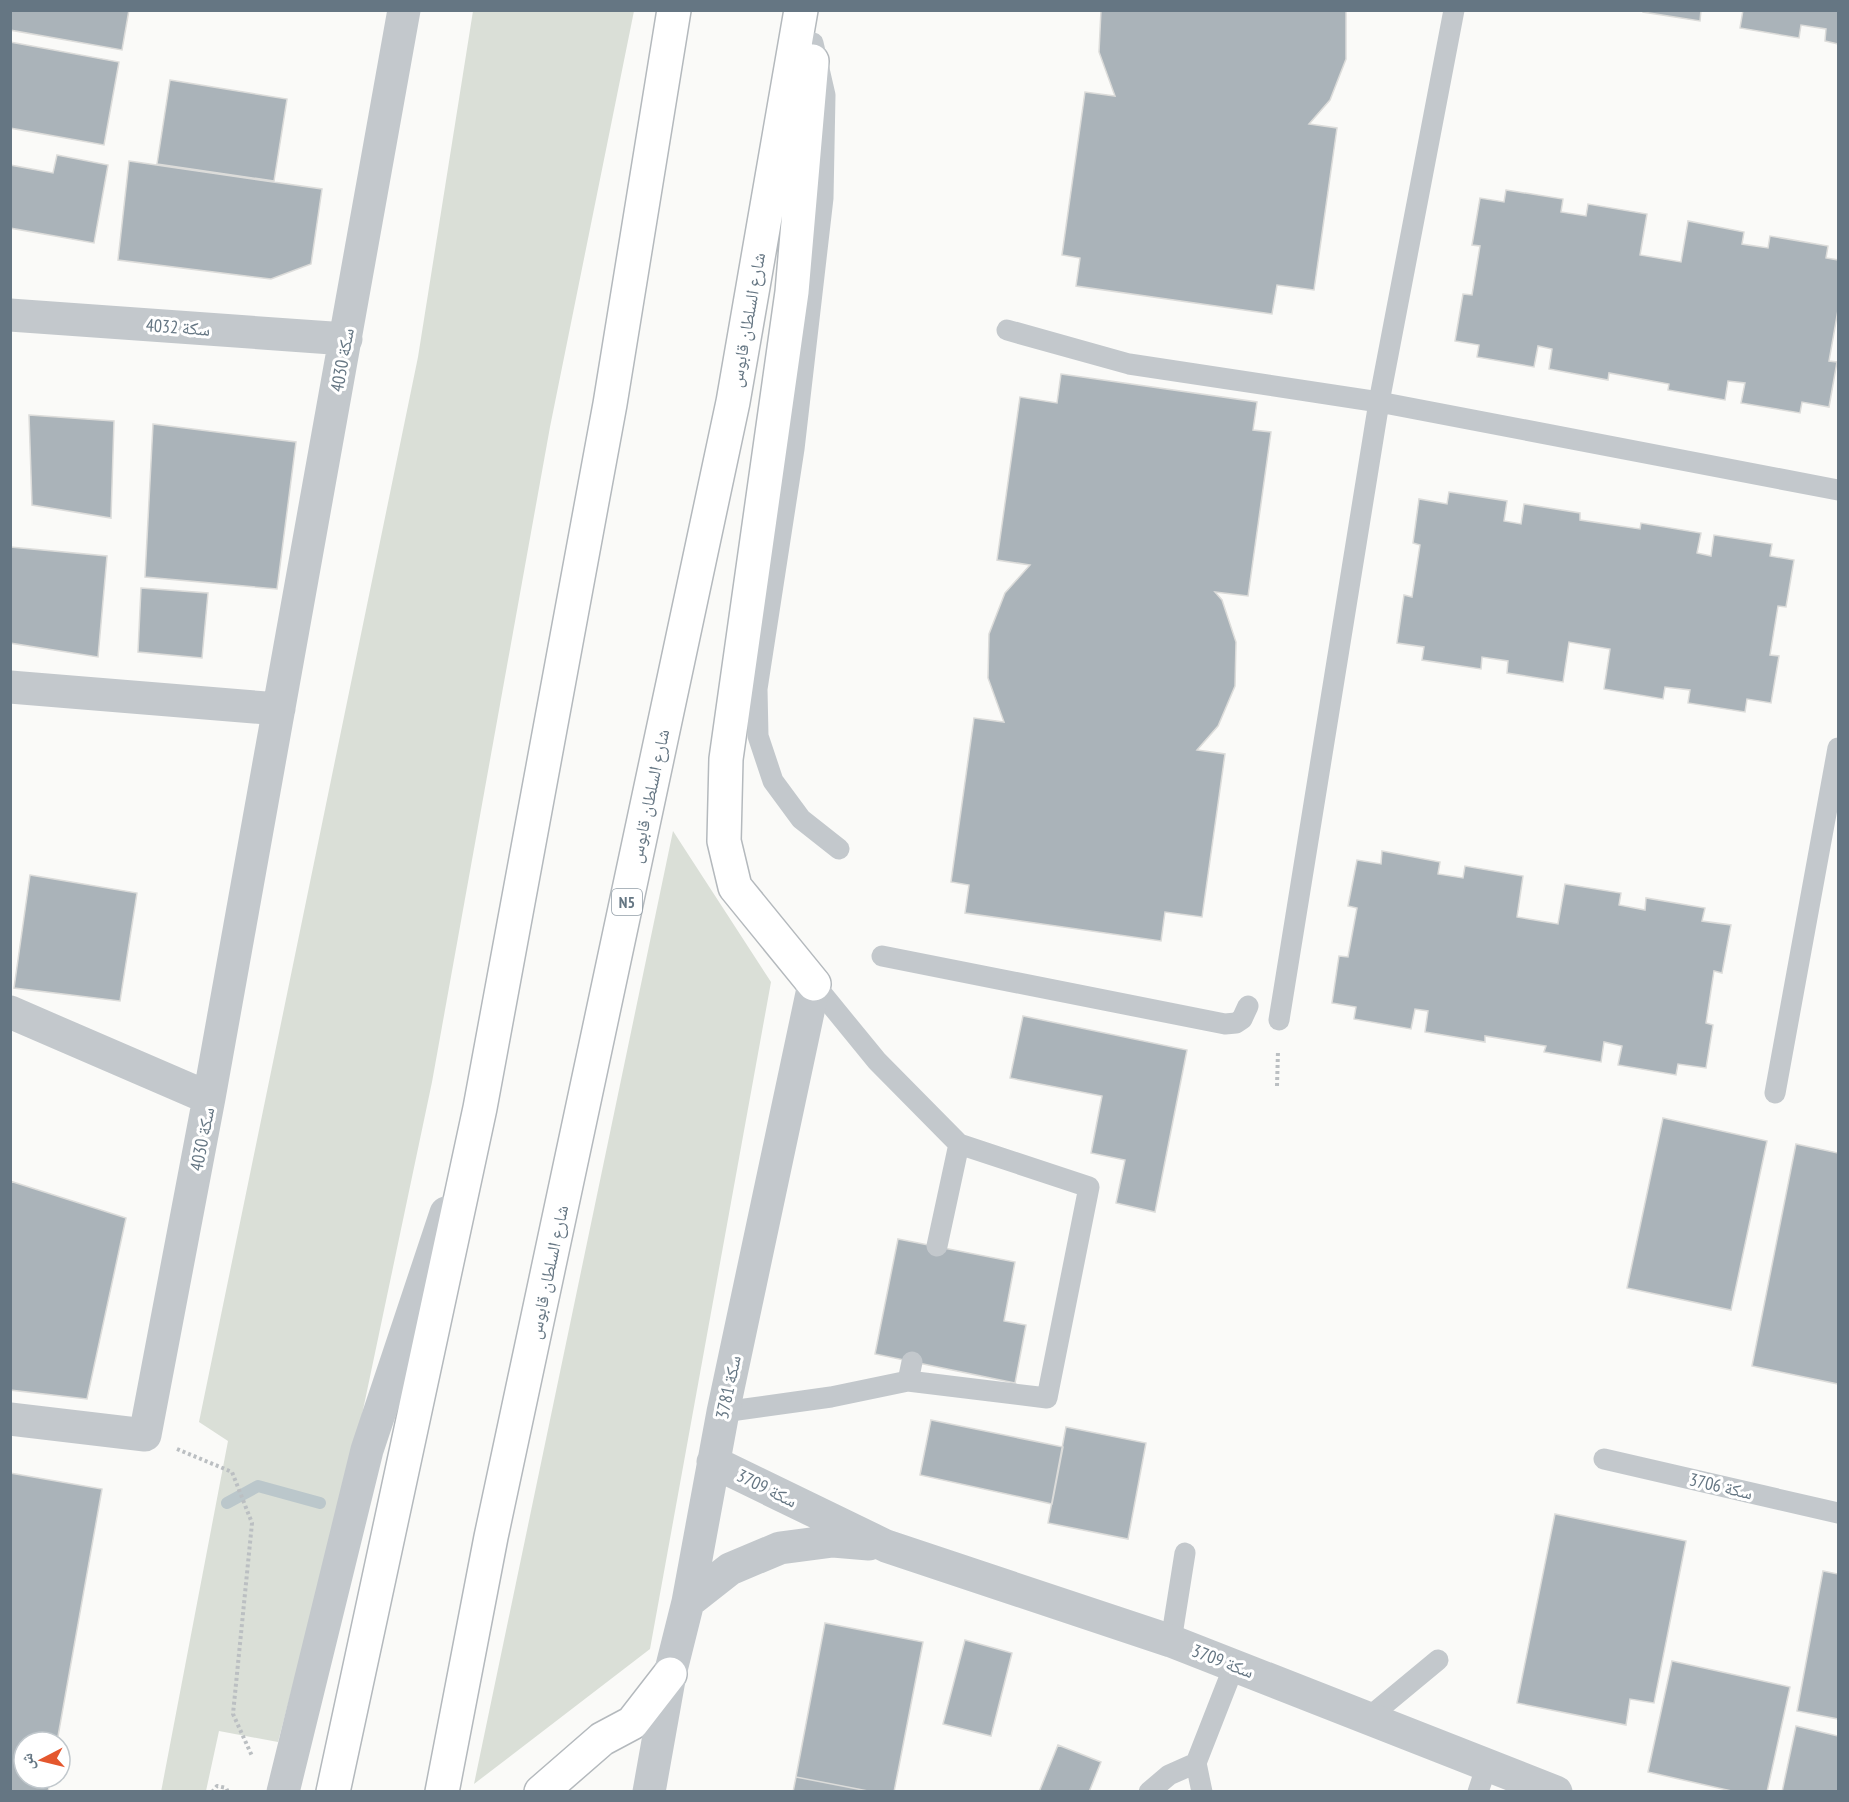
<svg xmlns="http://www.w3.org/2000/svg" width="1849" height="1802" font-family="'PT Sans Narrow','Noto Naskh Arabic',sans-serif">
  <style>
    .green { fill: #dadfd7 }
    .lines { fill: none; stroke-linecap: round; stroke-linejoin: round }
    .stream { stroke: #bbc7cb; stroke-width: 12 }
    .building { fill: #aab3b9; stroke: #dcdcda; stroke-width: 1.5 }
    .trunk-casing { stroke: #b4b9bd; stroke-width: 36 }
    .path { stroke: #bbbfc2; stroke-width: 4; stroke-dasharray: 3 3; stroke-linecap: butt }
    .service { stroke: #c3c8cc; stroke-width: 21 }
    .minor { stroke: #c3c8cc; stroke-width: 33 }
    .tertiary { stroke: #c3c8cc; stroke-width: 33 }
    .trunk { stroke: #fff; stroke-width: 33 }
    .labels { text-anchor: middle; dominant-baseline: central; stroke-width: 6; stroke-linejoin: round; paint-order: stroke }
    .shield { fill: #fff; stroke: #939fa8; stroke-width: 1.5 }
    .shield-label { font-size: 16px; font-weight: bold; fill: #657683 }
    .street-label { font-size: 18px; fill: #657683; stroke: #fff }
  </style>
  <rect width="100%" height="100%" fill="#fafaf8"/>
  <path class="green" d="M473,11h161l-84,416 -118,655 -77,366 -77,294 -59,-11 -13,60 -45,1 67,-351 -29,-19 219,-1065z
    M673,831l98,151 -121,667 -176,135z"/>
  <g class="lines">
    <path class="stream" d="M227,1503l31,-17 62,17"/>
  </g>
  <path class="building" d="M10,10h119l-7,40 -112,-20z
    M1101,10h245v49l-16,41 -21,24 28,4 -23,162 -37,-5 -5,29 -196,-28 4,-28 -18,-3 23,-163 30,4 -16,-44z
    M1643,10h58l-1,11 -57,-9z
    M1743,10h95v34l-13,-3 1,-12 -25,-4 -2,13 -59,-10z
    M10,42l109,20 -15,83 -94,-17z
    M170,80l117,19 -13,82 -117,-17z
    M57,155l51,10 -14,78 -84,-15v-63l43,8z
    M129,161l193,28 -11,75 -40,15 -153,-19z
    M1506,190l57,9 -2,13 25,4 2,-12 59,10 -7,41 41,7 7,-41 56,11 -2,12 26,4 2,-12 58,10 -2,12 12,2v50l-9,51 8,1 -8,45 -27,-5 -2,11 -59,-10 4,-20 -17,-2 -3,19 -57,-10 1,-6 -60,-11 -1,7 -59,-11 3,-20 -14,-3 -4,21 -57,-10 2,-12 -24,-4 8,-47 9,1 8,-49 -8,-1 8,-47 24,4z
    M1061,374l196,28 -4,28 18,2 -23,164 -33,-4 7,8 14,42 -1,44 -17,40 -21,24 28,4 -23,163 -37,-5 -4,29 -196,-28 4,-28 -18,-3 23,-164 30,4 -16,-44 1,-44 16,-41 25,-28 -33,-5 23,-163 37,6z
    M29,415l85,6 -3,97 -79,-13z
    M153,424l143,18 -19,147 -132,-12z
    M1449,492l58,9 -3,20 17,3 3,-20 56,9v7l60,9 1,-6 60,10 -4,20 14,3 3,-21 58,9 -2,12 24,4 -8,47 -8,-1 -8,49 9,1 -8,47 -24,-4 -2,13 -57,-9 2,-13 -25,-3 -2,12 -59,-10 6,-40 -41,-7 -6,40 -56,-9 1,-12 -26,-4 -1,12 -59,-9 2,-13 -27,-4 7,-48 8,2 8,-52 -7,-2 6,-44 28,5z
    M10,547l97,9 -9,101 -88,-14z
    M141,588l67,5 -6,65 -64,-6z
    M1382,851l58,11 -2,12 25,4 2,-12 58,10 -6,41 41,7 7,-40 56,9 -2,12 26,5 1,-12 59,10 -3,13 29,4 -9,48 -8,-2 -8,52 7,2 -7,43 -28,-4 -2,11 -58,-10 4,-19 -18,-4 -3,20 -57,-10 2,-6 -61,-10v6l-60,-10 3,-21 -13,-2 -4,20 -57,-10 2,-12 -24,-4 7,-47 9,1 9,-49 -9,-2 9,-46 24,4z
    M30,875l107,18 -17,108 -106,-13z
    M1023,1016l164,34 -32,162 -39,-9 9,-43 -34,-7 11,-57 -92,-18z
    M1663,1118l104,23 -36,169 -104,-22z
    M1796,1144l42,9v231l-86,-18z
    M10,1181l116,37 -39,181 -77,-9z
    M898,1239l117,23 -11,59 22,4 -11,58 -140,-29z
    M931,1420l132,27 -11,57 -132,-29z
    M1066,1427l80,16 -18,96 -80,-16z
    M10,1473l92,16 -45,253h-33v36h27l-3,14 -38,-1z
    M1555,1514l131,27 -32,162 -24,-4 -4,26 -109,-22z
    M1823,1571l15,3v145l-41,-8z
    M825,1623l98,19 -29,150h-21l-77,-15z
    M965,1640l47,13 -21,83 -48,-12z
    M1672,1661l118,26 -23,105h-31l-88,-20z
    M1796,1726l42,10v56h-56z
    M1058,1745l43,17 -12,30h-50z
    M796,1777l77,15h-80z"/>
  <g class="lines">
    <g class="trunk-casing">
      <path id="trunk" d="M812,61l-20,231 -66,467 -2,82 11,46 79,97
        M333,1792l147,-684 130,-704 64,-394
        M442,1792l49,-255 242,-1135 68,-392
        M541,1792l61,-53 30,-16 38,-49"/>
    </g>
    <path class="path" d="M1277,1086l1,-35
      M177,1449l55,23 20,51 -19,191 19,42
      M212,1792l5,-6 9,2 2,4"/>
    <path class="service" d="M1454,10l-75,392 459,88
      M813,43l12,52 -2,103 -29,251 -37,240 1,47 15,45 28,38 38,30
      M1007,330l122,34 250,38 -100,618
      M882,956l343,68 11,-1 6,-4 6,-13
      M814,984l63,77 82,83 -22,102
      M1775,1093l63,-345
      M908,1381l139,17 42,-211 -130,-43
      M723,1412l108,-15 77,-16 4,-19
      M1604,1459l234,54
      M1171,1641l14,-88
      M1368,1718l70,-58
      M1149,1792l20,-17 27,-12
      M1202,1792l-6,-29 38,-97
      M1478,1792l9,-27"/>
    <path class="minor" d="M10,315l336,24
      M10,687l269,22
      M10,1012l199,86
      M10,1419l135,16 64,-337 195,-1088"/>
    <path class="tertiary" d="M713,1462l173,84 285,95 385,151
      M688,1602l42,-33 50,-21 53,-7 36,3
      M283,1792l84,-342 79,-237
      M649,1792l21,-118 18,-72 35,-190 91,-428"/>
    <use href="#trunk" class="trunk"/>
  </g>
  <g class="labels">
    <rect class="shield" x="612" y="889" width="30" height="26" rx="4.5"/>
    <g class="shield-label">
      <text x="627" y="902">N5</text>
    </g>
    <g class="street-label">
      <text transform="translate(747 320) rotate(-80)">شارع السلطان قابوس</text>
      <text transform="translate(178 327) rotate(4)">سكة 4032</text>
      <text transform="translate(342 360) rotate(-80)">سكة 4030</text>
      <text transform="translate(649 796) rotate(-78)">شارع السلطان قابوس</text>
      <text transform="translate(202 1139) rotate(-79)">سكة 4030</text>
      <text transform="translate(548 1272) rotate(-78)">شارع السلطان قابوس</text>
      <text transform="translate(728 1387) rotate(-78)">سكة 3781</text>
      <text transform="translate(1721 1486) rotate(13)">سكة 3706</text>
      <text transform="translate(767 1488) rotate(26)">سكة 3709</text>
      <text transform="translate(1223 1661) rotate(21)">سكة 3709</text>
    </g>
  </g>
  <rect width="1849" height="1802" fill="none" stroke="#657683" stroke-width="24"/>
  <g transform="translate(42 1760) rotate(263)"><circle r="28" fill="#ffffff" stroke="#c1c8cd" stroke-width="1.5"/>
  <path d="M0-4.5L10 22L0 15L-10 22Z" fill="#e4572e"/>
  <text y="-9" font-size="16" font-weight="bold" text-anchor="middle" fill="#657683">ش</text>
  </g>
</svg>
